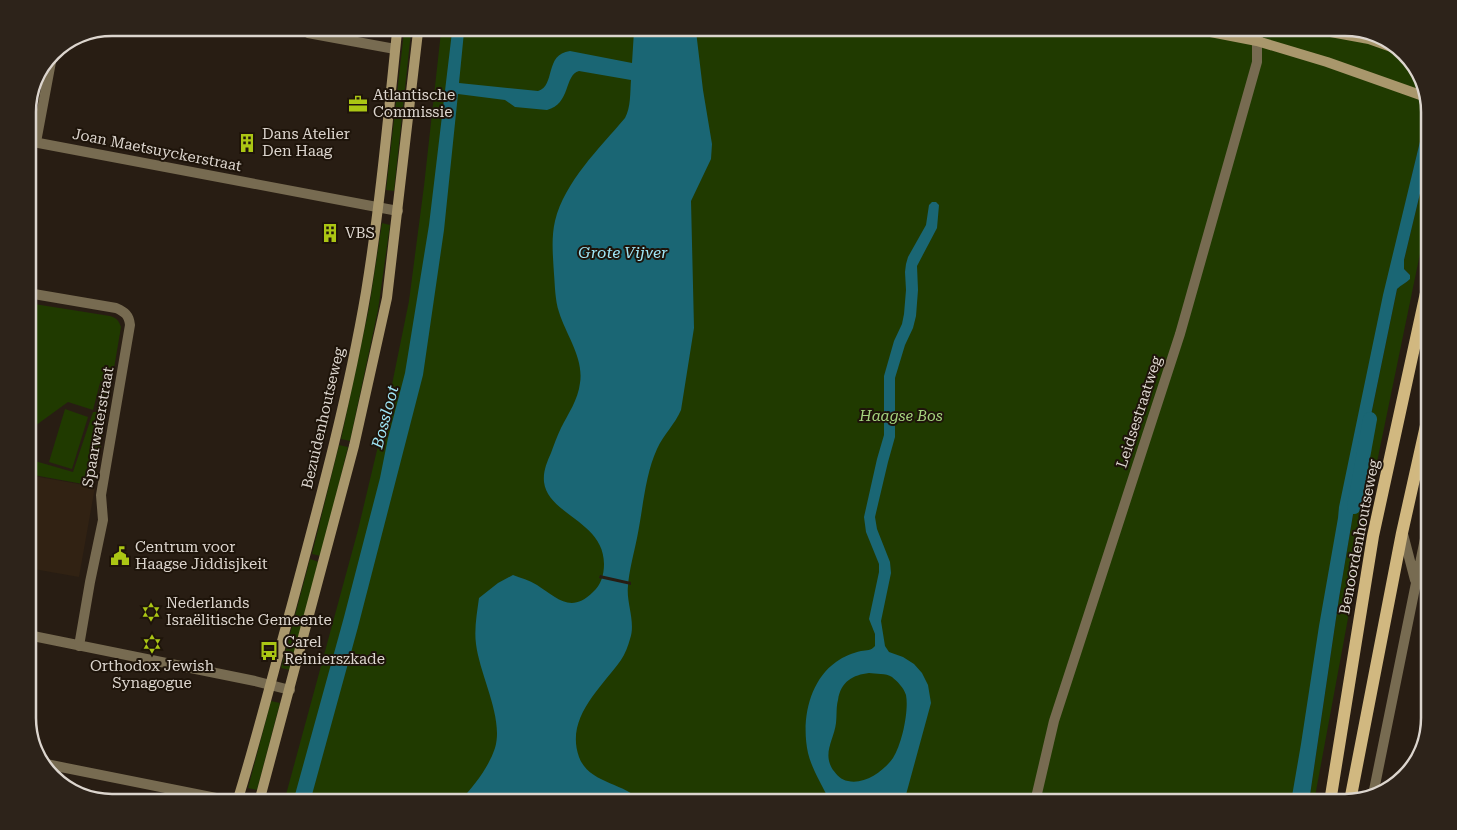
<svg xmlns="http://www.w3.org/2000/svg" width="1457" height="830" font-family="'Roboto Serif',serif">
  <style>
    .built { fill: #312213 }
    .green { fill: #203a00 }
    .water { fill: #1a6674; fill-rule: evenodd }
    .pier { fill: #281d13 }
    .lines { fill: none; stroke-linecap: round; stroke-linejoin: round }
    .canal { stroke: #1a6674; stroke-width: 14 }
    .street { stroke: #776b51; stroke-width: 10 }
    .secondary { stroke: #a9976c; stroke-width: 10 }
    .primary { stroke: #d1b880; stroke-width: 12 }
    .labels { text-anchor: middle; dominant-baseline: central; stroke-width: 4; stroke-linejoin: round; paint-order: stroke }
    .poi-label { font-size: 15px; fill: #dcd5ce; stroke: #1e140a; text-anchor: start }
    .street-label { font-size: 15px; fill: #dcd5ce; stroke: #1e140a }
    .park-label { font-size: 15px; font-style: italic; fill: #a5d37e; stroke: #1e140a }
    .water-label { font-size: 16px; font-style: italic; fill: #a0e6f7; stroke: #1e140a }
    .rim { fill: none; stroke: #dcd5ce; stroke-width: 2.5 }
  </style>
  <rect width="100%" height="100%" fill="#281d13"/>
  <path class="built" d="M28,475l67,12 -16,90 -51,-9z"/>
  <path class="green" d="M1345,28l42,11 31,31 8,27 -5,30 2,2 -11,46 -118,627h-1010l74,-272 30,-126 21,-103 15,-115 17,-154z
    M404,32h7l-17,159 -8,-1z
    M1429,156v54l-53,257 -62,335h-5l30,-204 25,-149 33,-160 6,-6 4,-1 3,-7 -6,-6v-9z
    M382,223l8,2 -12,85 -28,131 -9,-2 28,-131z
    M28,303l82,13c7,2 9,5 11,11l-27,159 -66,-12v-15l45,13 20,-60h3l6,-37 -9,35 -25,-8 -40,29z
    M65,409l23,8 -16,52 -23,-7z
    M339,445l9,2 -27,109 -9,-2z
    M310,559l9,3 -29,108 -9,-2z
    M271,701l9,2 -23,87 -9,-2z"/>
  <path class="water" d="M634,31h62l7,59 9,54 -1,15 -20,42 3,127 -13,82c-6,14 -17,24 -24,39 -12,26 -14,60 -20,89 -3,15 -8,33 -9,48 -2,17 8,36 2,53 -2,7 -5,15 -9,21 -20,28 -56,58 -42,97 10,27 45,25 63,45h-27l-6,-3 -6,1 -3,2h-141c14,-15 29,-33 36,-54 9,-30 -15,-72 -19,-104 -2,-15 1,-31 3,-46l19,-15 15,-8c8,3 16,5 24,10 20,13 34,29 56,7 8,-7 11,-17 11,-28 0,-43 -56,-49 -60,-82 -1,-11 3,-20 7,-29 3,-8 6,-17 10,-25 7,-14 17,-28 19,-45 4,-25 -14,-48 -21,-71 -4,-12 -4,-26 -5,-38 -1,-17 -3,-36 1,-53 10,-40 44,-72 70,-103 6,-11 5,-25 6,-38l-52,-9c-15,4 -8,33 -32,39l-32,-3 -10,-7 -47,-6 -14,136 -21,145 -65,252 -48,175h-17l51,-185 36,-139 8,-40 17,-65 24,-148 23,-193h12l-5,51 79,8c18,-5 6,-37 32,-40l62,12z
    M1423,129l6,3v24l-25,104v9l6,6v4c-4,4 -9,6 -13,10l-33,160 -25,149 -30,204h-18l10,-58 18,-118 19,-108 1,-11 44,-212z
    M932,202h4l3,3 -2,23 -20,38 1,24 -2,26 -3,12 -8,17 -10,33v59l-7,25 -13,55 2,12 13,33 1,11 -10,48 4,25 4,6 14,5 11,7 8,9 6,12 3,18 -27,99h-74c-7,-16 -18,-32 -22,-49 -7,-32 1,-72 28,-91 8,-6 17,-9 25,-11 6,-1 10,0 14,-5v-12l-6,-15 10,-47v-8l-13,-32 -2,-15 13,-58 7,-24v-59l10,-35 8,-17 2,-10 2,-24 -1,-18 1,-8 2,-7 18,-32 3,-20zM869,673c7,1 17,0 23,4 5,4 12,11 14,18 3,16 -4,49 -13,63 -9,13 -29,27 -45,23 -7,-1 -11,-6 -15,-11 -11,-17 1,-30 3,-47 1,-8 0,-16 2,-23 3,-19 15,-25 31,-27z"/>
  <path class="pier" d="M600,575l31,7v3l-32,-7z"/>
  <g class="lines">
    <path class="canal" d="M1354,507l16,-88"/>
    <path class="street" d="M308,33l87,16
      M28,141l370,70
      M36,142l17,-91
      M28,293l88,15c9,4 13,7 14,17l-29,170 2,25 -13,62 -11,64
      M1403,534l12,46
      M28,635l227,46 35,9
      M41,763l195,39
      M1373,795l56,-276
      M1035,802l19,-81 126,-387 77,-272v-21l3,-13"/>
    <path class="secondary" d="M1190,28l67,13 70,21 99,35
      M1309,28l60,11 28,10
      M237,802c20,-64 36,-129 54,-194 28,-104 57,-210 75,-316 14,-86 22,-173 31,-260
      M259,802l95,-356 33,-148 31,-266"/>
    <path class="primary" d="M1350,801l52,-268 27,-121
      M1330,802l43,-266 56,-257"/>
  </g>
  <defs>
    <g id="office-bare" transform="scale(1.5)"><path d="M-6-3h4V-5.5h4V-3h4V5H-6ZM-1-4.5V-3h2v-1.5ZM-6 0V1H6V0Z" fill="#abc614" stroke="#1e140a" stroke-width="2.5" paint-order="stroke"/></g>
    <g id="building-bare" transform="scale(1.5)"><path d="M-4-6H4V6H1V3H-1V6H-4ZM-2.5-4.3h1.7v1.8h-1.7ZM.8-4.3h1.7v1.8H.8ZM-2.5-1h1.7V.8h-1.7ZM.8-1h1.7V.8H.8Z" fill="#abc614" stroke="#1e140a" stroke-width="2.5" paint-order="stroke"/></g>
    <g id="civic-bare" transform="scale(1.5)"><path d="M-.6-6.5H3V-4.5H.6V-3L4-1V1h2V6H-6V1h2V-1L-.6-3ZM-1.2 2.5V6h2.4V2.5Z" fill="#abc614" stroke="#1e140a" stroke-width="2.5" paint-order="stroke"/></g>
    <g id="synagogue-bare" transform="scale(1.5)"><path d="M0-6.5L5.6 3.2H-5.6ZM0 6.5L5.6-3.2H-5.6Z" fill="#abc614" stroke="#1e140a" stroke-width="2.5" paint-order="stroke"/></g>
    <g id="bus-bare" transform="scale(1.5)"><path d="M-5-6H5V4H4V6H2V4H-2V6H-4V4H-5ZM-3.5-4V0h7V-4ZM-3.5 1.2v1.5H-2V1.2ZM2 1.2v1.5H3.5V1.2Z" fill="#abc614" stroke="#1e140a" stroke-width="2.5" paint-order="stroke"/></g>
  </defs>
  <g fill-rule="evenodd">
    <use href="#office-bare" x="358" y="104"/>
    <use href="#building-bare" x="247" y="143"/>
    <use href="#building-bare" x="330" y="233"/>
    <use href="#civic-bare" x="120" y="556"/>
    <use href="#synagogue-bare" x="151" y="612"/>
    <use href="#synagogue-bare" x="152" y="644"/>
    <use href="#bus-bare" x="269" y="651"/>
  </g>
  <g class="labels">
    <g class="poi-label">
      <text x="373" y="95">Atlantische<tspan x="373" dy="17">Commissie</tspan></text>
      <text x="262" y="134">Dans Atelier<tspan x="262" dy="17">Den Haag</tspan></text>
      <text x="345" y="233">VBS</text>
      <text x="135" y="547">Centrum voor<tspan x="135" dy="17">Haagse Jiddisjkeit</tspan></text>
      <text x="166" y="603">Nederlands<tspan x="166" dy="17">Israëlitische Gemeente</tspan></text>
      <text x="284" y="642">Carel<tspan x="284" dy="17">Reinierszkade</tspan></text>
      <text x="152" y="666" text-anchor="middle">Orthodox Jewish<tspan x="152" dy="17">Synagogue</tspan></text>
    </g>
    <g class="street-label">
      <text transform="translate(157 150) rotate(11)">Joan Maetsuyckerstraat</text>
      <text transform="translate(1139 412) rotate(-72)">Leidsestraatweg</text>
      <text transform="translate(323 418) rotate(-77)">Bezuidenhoutseweg</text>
      <text transform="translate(98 427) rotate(-80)">Spaarwaterstraat</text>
      <text transform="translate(1359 537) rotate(-79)">Benoordenhoutseweg</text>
    </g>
    <g class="park-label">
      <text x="901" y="416">Haagse Bos</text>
    </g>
    <g class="water-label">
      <text x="623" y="252">Grote Vijver</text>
      <text transform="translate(385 417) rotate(-75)">Bossloot</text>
    </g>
  </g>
  <path d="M0 0H1457V830H0ZM112 36H1345A76 76 0 0 1 1421 112V718A76 76 0 0 1 1345 794H112A76 76 0 0 1 36 718V112A76 76 0 0 1 112 36Z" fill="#2d231a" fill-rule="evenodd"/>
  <path class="rim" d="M112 36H1345A76 76 0 0 1 1421 112V718A76 76 0 0 1 1345 794H112A76 76 0 0 1 36 718V112A76 76 0 0 1 112 36Z"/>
</svg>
